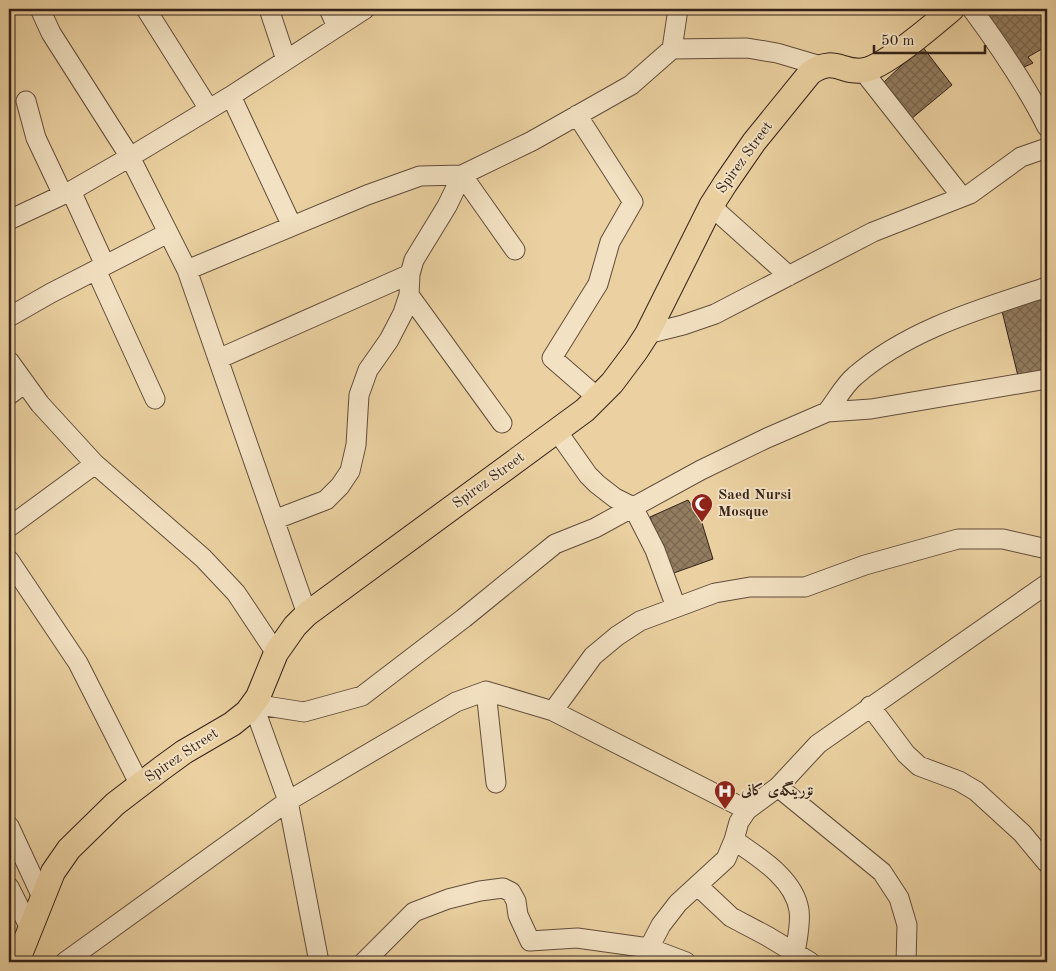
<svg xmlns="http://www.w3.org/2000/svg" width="1056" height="971" font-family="'Old Standard TT',Amiri,serif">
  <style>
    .building { fill: url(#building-cross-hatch); stroke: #332119 }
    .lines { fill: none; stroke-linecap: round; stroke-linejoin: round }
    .minor-casing { stroke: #614d3b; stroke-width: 21 }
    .major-casing { stroke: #332119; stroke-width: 26 }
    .minor { stroke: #f2e1c2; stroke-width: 19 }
    .major { stroke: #ebd1a1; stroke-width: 24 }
    .labels { text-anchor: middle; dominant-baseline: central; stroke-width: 4; stroke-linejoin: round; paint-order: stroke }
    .street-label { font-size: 15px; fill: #332119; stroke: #f2e1c2 }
    .poi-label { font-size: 15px; font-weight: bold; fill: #332119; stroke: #f2e1c2; text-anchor: start }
  </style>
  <defs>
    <pattern id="building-cross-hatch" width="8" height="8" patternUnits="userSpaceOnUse" patternTransform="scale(1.25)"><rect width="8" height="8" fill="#937d60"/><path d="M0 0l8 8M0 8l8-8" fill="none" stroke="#79664e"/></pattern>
  </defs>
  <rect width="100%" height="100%" fill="#ebd1a1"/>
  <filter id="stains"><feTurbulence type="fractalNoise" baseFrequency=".004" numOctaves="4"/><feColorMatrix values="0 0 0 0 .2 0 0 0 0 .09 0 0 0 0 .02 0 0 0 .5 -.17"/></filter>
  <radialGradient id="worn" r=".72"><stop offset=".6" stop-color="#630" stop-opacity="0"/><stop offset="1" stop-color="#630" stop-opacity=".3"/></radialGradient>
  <path class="building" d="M980,9h67v37l-19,11 5,6 -11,5z
    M922,46l30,39 -41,34 -28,-36z
    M1047,287v91l-27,6 -20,-81z
    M688,500l14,23 11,36 -42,15 -21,-57z"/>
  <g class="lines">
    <g class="minor-casing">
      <path id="minor" d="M40,9l11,24 79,124 57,113 120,344
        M146,9l63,100
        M269,9l17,51
        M329,9l8,18
        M972,9c28,38 54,76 75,118
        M672,49l6,-40
        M863,71l99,126
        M231,96l61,130
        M26,101l10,37 27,57
        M577,115l56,87 -23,40 -12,42 -46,74 46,40
        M71,191l34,74
        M711,206l78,70
        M9,220l62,-29 59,-34 101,-61 134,-87
        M96,270l59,129
        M187,270l180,-75 53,-19 42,-1 70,-34 99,-56 41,-36 75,-1 30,5 44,13
        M409,295l93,128
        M9,317l42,-24 117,-60
        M647,334l36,-9 32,-11 158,-82 97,-38 51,-37 26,-9
        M218,359l192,-85
        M9,361l31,43 55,60 108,94 33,35 40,60
        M9,395l16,-12
        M827,412c9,-11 17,-27 28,-36 54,-47 126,-67 192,-89
        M557,431l31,44 9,9 18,14 18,9 22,43 21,57
        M274,520l52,-20 14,-14 10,-15 6,-26 3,-50 9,-25 21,-30 14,-27 6,-18 1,-21 4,-14 33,-54 15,-31 53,75
        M9,527l86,-63
        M9,560l69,103 62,122
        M486,691l10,92
        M870,706l36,48 13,12 40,15 17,10 46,42 25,30
        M553,711l40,-55 24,-20 23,-15 75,-28 35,-6h55l60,-22 93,-26h45l44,10
        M778,787l104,85 17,26 8,27 -1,37
        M9,826l33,71
        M734,840c24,17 60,38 65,70 2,14 -2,29 -4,43
        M698,886l33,31 36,19 43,26
        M9,887l22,43
        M65,962l223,-161 168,-99 30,-11 67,20 194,99
        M319,962l-31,-161 -35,-97 51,8 58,-16 102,-78 91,-74 40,-16 106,-58 66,-32 60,-26 44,-3 176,-30
        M364,962l50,-50 34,-13 32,-8 23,-3 8,4 5,9 2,14 12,26 47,-3 72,10 37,14
        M644,962l5,-14 12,-23 17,-22 48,-44 8,-19 5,-18 8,-12 31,-23 40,-43 229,-160"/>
    </g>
    <g class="major-casing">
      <path id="major" d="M17,962l36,-90 16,-23 46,-45 47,-36 22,-16 48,-28 15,-12 11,-15 18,-44 19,-27 12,-12 278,-204 27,-27 24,-32 11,-17 64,-128 14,-22 29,-42 56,-69c25,-18 33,2 55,-3 22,-5 68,-45 87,-61"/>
    </g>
    <use href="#minor" class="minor"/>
    <use href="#major" class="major"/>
  </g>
  <defs>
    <g id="mosque-pin" transform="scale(1.125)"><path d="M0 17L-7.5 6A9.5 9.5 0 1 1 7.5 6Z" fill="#8f2418" stroke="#f2e1c2"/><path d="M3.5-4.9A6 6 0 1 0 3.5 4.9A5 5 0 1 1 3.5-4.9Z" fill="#fff"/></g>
    <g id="hospital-pin" transform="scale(1.125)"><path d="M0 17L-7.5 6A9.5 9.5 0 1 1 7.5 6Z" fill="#8f2418" stroke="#f2e1c2"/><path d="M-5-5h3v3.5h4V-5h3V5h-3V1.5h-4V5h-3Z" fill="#fff"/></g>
  </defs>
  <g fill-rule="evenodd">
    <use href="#mosque-pin" x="702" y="504"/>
    <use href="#hospital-pin" x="725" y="791"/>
  </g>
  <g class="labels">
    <g class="street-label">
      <text transform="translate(745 158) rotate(-54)">Spirez Street</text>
      <text transform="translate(489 481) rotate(-36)">Spirez Street</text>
      <text transform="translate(182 756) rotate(-34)">Spirez Street</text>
    </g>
    <g class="poi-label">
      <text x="718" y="495">Saed Nursi<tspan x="718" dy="17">Mosque</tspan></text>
      <text x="741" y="791">نۆرینگەی کانی</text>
    </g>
  </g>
  <rect width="1056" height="971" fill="none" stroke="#ebd1a1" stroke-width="30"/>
  <rect x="10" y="10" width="1036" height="951" fill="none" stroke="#332119" stroke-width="2.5"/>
  <rect x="15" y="15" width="1026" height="941" fill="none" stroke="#332119"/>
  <path d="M874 45v8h111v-8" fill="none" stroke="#332119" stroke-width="2.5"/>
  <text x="881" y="45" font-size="15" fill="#332119" stroke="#f2e1c2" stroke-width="4" paint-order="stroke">50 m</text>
  <rect width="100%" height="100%" filter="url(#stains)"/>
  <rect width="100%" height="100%" fill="url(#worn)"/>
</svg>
